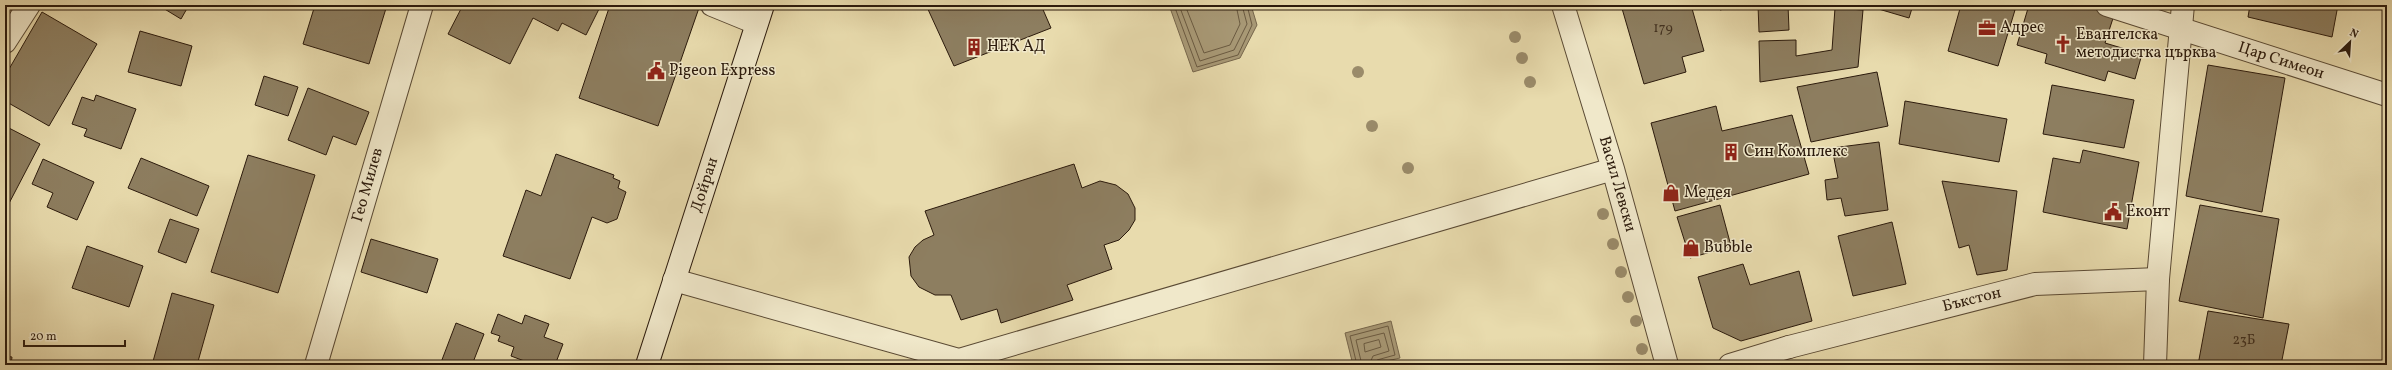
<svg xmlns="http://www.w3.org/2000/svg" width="2392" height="370" font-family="Vollkorn,serif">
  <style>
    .water { fill: #a89976; stroke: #76664c }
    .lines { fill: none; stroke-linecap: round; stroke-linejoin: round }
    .shore { stroke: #6a5a41; stroke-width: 1 }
    .building { fill: #8d7e60; stroke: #2b1a0c }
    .pedestrian-casing { stroke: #5a4a34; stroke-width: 24 }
    .minor-casing { stroke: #5a4a34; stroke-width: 24 }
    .tertiary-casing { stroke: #5a4a34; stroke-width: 24 }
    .secondary-casing { stroke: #2b1a0c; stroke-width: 24 }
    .pedestrian { stroke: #f0e8ca; stroke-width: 22 }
    .minor { stroke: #f0e8ca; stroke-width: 22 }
    .tertiary { stroke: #f0e8ca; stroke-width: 22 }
    .secondary { stroke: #f0e8ca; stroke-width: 22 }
    .tree { fill: #9a8b6a }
    .labels { text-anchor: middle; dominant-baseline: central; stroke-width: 3; stroke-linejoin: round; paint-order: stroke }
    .number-label { font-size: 14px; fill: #443321 }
    .poi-label { font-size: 16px; fill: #2b1a0c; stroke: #f0e8ca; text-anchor: start }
    .street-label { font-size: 16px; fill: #2b1a0c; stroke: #f0e8ca }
  </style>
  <rect width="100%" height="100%" fill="#e8dbad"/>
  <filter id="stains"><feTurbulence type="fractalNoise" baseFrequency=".005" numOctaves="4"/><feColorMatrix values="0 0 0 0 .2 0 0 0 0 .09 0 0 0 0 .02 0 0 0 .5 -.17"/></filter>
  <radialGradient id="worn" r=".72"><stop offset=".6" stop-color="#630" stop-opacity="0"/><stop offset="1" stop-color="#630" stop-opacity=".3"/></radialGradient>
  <path class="water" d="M1169,5h82l6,20 -17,33 -47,14z
    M1391,321l9,37 -31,7h-16l-8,-32z"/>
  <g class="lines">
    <path class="shore" d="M1174,5l23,62 41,-12 14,-30 -5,-20
      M1179,5l21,56 34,-11 13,-26 -5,-19
      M1185,5l19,48 26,-8 10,-21 -4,-19
      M1379,340l2,7 -16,5 -1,-8z
      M1357,365l-7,-29 38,-10 7,29 -18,5 -3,5
      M1362,365l-6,-25 28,-7 5,18 -16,5 -4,9"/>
  </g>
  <path class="building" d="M158,5h31l-8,14z
    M315,5h72l-18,59 -66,-20z
    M463,5h138l-15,30 -24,-12 -4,8 -25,-13 -23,46 -62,-30z
    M610,5h90l-42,121 -79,-28z
    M926,5h115l10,23 -97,38z
    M1621,5h70l13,46 -22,6 4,15 -42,12z
    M1719,5h23l-22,5z
    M1758,5h30l1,25 -30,2z
    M1865,5h48l-4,13z
    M1961,5h38l16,5 -17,56 -50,-15z
    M2029,5h73l14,4 -11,34 37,11 -7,25 -27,-8 -3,10 -60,-18 2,-9 -30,-9z
    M2250,5h88l-6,32 -84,-20z
    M1835,8l28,2 -5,57 -98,15 -1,-41 37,-1v16l36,-6z
    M42,12l55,32 -48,82 -44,-25v-25z
    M140,31l52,15 -11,40 -53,-14z
    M2208,65l77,13 -23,134 -76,-16z
    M1877,72l11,54 -77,16 -14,-55z
    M264,76l34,11 -10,29 -33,-11z
    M2052,85l82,15 -10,48 -81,-14z
    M308,88l61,24 -13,33 -23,-9 -7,19 -38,-15z
    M96,95l40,14 -15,40 -37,-13 3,-7 -15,-5 10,-27 12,4z
    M1905,101l102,18 -8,43 -100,-18z
    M1716,106l6,25 70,-16 17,59 -134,37 -24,-88z
    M5,126l35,18 -35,67z
    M1879,142l9,68 -43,6 -4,-18 -14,2 -2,-20 13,-2 -6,-30z
    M2083,150l56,12 -12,67 -84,-17 10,-54 27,5z
    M556,154l58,21 -1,3 7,3 -2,7 8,4 -9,27 -10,4 -15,-6 -22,62 -67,-23 23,-66 15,6z
    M248,155l67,20 -37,118 -67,-21z
    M141,158l68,28 -12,30 -69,-28z
    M43,159l51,23 -17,38 -30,-13 6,-14 -21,-9z
    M1074,164l8,24 18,-7 16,4 12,9 7,14v12l-6,10 -10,10 -15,5 8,24 -45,16 6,15 -72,23 -4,-14 -36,11 -10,-25h-16l-16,-8 -8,-11 -2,-19 6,-10 8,-7 11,-5 -9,-24z
    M1942,181l75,10 -10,79 -30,5 -8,-30 -10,3z
    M1720,205l11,41 -41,12 -13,-41z
    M2200,205l79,14 -16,99 -84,-17z
    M170,219l29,10 -13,34 -28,-11z
    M1892,222l14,62 -53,12 -15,-60z
    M371,239l67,20 -11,34 -66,-21z
    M87,246l56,20 -14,41 -57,-19z
    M1743,264l7,21 49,-14 13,50 -71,20 -28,-13 -15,-51z
    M172,293l42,12 -17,60h-45z
    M2208,311l81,13 -8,41h-83z
    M498,314l24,10 3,-9 24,9 -5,13 19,7 -8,21h-20l-24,-9 3,-9 -16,-6 2,-5 -9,-3z
    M456,323l28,11 -12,31h-32z
    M5,356l7,1 -1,8h-6z"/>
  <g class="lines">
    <g class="pedestrian-casing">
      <path id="pedestrian" d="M1563,5l50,164 54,196
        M674,280l285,80
        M958,365l1,-5 654,-191
        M1730,365l59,-18"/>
    </g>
    <g class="minor-casing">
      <path id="minor" d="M712,5l44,18
        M2107,5l280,90
        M5,42l24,-37
        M1789,347l246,-63 123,-5
        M316,365l106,-360"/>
    </g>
    <g class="tertiary-casing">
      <path id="tertiary" d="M2155,365l3,-86 25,-274"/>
    </g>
    <g class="secondary-casing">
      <path id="secondary" d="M647,365l116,-360"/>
    </g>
    <use href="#pedestrian" class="pedestrian"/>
    <use href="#minor" class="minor"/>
    <use href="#tertiary" class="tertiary"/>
    <use href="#secondary" class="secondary"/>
  </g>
  <g class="tree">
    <circle cx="1515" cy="37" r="6"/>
    <circle cx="1522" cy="58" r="6"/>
    <circle cx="1358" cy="72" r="6"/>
    <circle cx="1530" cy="82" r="6"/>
    <circle cx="1372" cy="126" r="6"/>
    <circle cx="1408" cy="168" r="6"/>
    <circle cx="1603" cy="214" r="6"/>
    <circle cx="1613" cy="244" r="6"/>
    <circle cx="1621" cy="272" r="6"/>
    <circle cx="1628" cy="297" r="6"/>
    <circle cx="1636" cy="321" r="6"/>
    <circle cx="1642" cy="349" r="6"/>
  </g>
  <defs>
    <g id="office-bare" transform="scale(1.38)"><path d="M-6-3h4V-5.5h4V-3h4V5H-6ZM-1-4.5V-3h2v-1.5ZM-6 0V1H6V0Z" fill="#8f2418" stroke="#f0e8ca" stroke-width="2.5" paint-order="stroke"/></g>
    <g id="church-bare" transform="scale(1.38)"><path d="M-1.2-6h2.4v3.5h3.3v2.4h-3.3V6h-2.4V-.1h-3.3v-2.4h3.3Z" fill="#8f2418" stroke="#f0e8ca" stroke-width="2.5" paint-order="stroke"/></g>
    <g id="building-bare" transform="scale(1.38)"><path d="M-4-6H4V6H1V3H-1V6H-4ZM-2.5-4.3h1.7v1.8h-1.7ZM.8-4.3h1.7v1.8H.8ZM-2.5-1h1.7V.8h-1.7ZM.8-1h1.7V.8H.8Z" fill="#8f2418" stroke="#f0e8ca" stroke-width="2.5" paint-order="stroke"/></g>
    <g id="civic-bare" transform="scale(1.38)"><path d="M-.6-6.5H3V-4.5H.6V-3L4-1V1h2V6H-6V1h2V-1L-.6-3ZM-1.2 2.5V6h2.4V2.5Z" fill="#8f2418" stroke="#f0e8ca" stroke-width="2.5" paint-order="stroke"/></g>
    <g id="shop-bare" transform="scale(1.38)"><path d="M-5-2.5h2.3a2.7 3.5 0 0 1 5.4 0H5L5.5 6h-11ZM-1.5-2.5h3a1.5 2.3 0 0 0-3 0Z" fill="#8f2418" stroke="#f0e8ca" stroke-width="2.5" paint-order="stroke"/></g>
  </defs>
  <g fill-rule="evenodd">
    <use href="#office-bare" x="1987" y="28"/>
    <use href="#church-bare" x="2063" y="44"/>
    <use href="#building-bare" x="974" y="47"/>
    <use href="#civic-bare" x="656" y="71"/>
    <use href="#building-bare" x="1731" y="152"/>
    <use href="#shop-bare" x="1671" y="193"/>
    <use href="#civic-bare" x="2113" y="212"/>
    <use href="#shop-bare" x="1691" y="248"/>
  </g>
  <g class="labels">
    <g class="number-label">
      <text x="1663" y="28">179</text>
      <text x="2244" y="340">23Б</text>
    </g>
    <g class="poi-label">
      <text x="2000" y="28">Адрес</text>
      <text x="2076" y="35">Евангелска<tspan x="2076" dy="18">методистка църква</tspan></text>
      <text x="987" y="47">НЕК АД</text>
      <text x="669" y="71">Pigeon Express</text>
      <text x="1744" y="152">Син Комплекс</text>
      <text x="1684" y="193">Медея</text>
      <text x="2126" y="212">Еконт</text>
      <text x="1704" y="248">Bubble</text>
    </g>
    <g class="street-label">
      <text transform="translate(2281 61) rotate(18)">Цар Симеон</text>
      <text transform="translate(1617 184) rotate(74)">Васил Левски</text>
      <text transform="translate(368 185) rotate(-74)">Гео Милев</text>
      <text transform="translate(705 185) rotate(-72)">Дойран</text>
      <text transform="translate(1972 300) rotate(-14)">Бъкстон</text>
    </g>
  </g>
  <rect width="2392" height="370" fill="none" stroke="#e8dbad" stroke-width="20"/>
  <rect x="6" y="6" width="2380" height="358" fill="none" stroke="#2b1a0c" stroke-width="2"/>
  <rect x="10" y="10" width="2372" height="350" fill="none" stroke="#2b1a0c"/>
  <g transform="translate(2350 42) rotate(25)" stroke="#f0e8ca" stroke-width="3" paint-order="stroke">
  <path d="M0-3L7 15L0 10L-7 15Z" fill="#2b1a0c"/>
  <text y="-6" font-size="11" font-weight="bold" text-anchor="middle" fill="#2b1a0c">N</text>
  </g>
  <path d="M24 340v6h101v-6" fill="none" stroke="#2b1a0c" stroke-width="2"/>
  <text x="30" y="340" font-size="12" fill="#2b1a0c" stroke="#f0e8ca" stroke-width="3" paint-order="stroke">20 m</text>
  <rect width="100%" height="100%" filter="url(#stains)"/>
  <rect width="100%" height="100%" fill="url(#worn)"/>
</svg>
